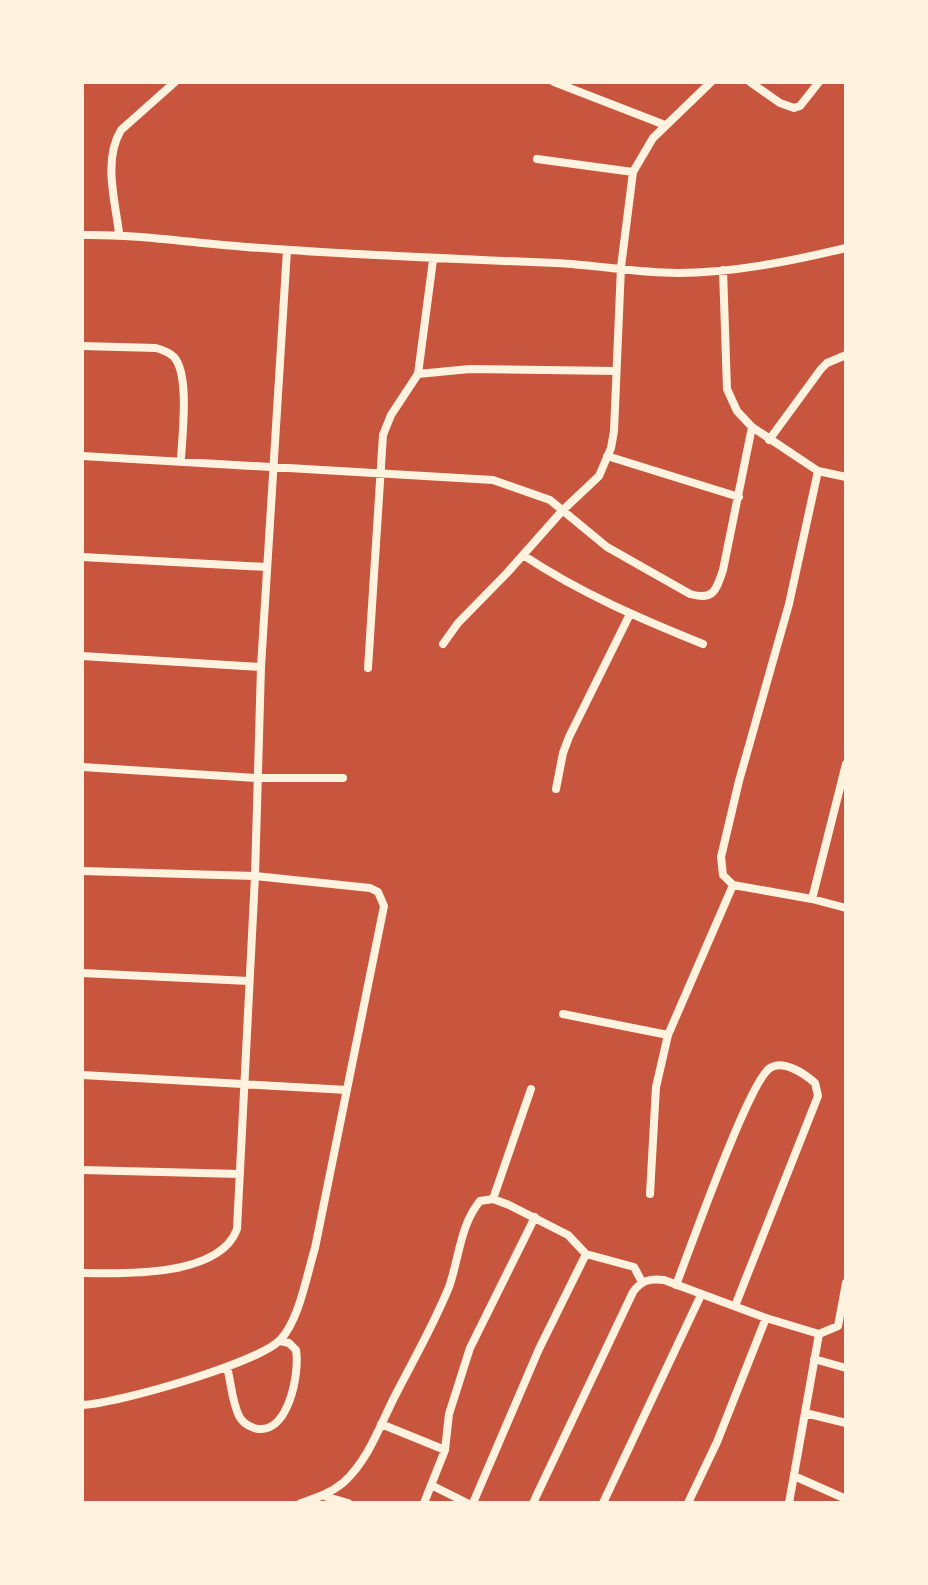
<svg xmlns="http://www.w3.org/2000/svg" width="928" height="1585" font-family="Overpass,sans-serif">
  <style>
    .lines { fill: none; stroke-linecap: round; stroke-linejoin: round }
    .minor { stroke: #fff3e0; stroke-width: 8 }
  </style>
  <rect width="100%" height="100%" fill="#c8553d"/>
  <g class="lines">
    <path class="minor" d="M554,82l111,43
      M750,82l30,21 14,5 6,-2 19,-24
      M537,159l96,13
      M119,233c-4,-33 -16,-73 2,-103l54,-48
      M82,235c55,-1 109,8 164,12 103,8 206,12 310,16 41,2 81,10 121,10 56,0 115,-12 169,-25
      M723,270l4,119 10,22 15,16 66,44 28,6
      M82,346l74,2c7,2 13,4 18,9 16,18 8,79 7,103
      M418,374l52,-5 146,2
      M769,440l52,-71 6,-6 19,-8
      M82,456l411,24 57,20 57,47 83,47c24,7 26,-4 33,-24l29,-143
      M607,456l132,41
      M818,471l-29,133 -50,177 -18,76 2,18 10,10 79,14 34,9
      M523,555c57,38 118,64 180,89
      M82,557l184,10
      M443,644l15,-21 49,-50 55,-62 37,-35 12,-28 3,-17 7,-164 12,-95 20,-34 58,-56
      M82,656l179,11
      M368,668l15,-233 8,-20 27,-41 15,-114
      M82,767l175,11h86
      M556,789l7,-36 6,-16 61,-123
      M82,871l173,5 115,12 8,4 6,14 -69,342c-8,26 -16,73 -35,92 -22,23 -164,64 -198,65
      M812,899l34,-135
      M82,973l167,8
      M563,1014l105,21
      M82,1075l265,15
      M82,1170l158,4
      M650,1194l6,-107 12,-52 65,-150
      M493,1199l38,-110
      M82,1273c42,1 138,4 155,-44l18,-353 6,-209 26,-417
      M676,1285c13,-33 73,-204 94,-217 13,-9 35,6 45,15l3,13 -83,210
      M814,1359l32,9
      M227,1367c4,15 5,35 12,49 3,6 9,10 15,12 34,10 46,-55 42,-78l-7,-7 -9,-2
      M805,1413l41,10
      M381,1424l64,26
      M794,1476l52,23
      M431,1485l36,18
      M324,1496l24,7
      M301,1503c16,-5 30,-10 43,-21 26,-24 37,-60 53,-90 18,-35 37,-68 52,-105 10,-28 11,-62 31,-86l13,-2 16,6 59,30 18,19 48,13 8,15
      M424,1503l21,-53 4,-36 21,-66 65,-131
      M473,1503l66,-154 47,-95
      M533,1503l100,-211c8,-11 16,-14 31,-12l102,38 53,16 19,-8 8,-43
      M603,1503l98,-208
      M688,1503l29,-61 49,-124
      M789,1503l30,-169"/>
  </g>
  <rect width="928" height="1585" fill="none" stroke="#fff3e0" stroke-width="168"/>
</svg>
